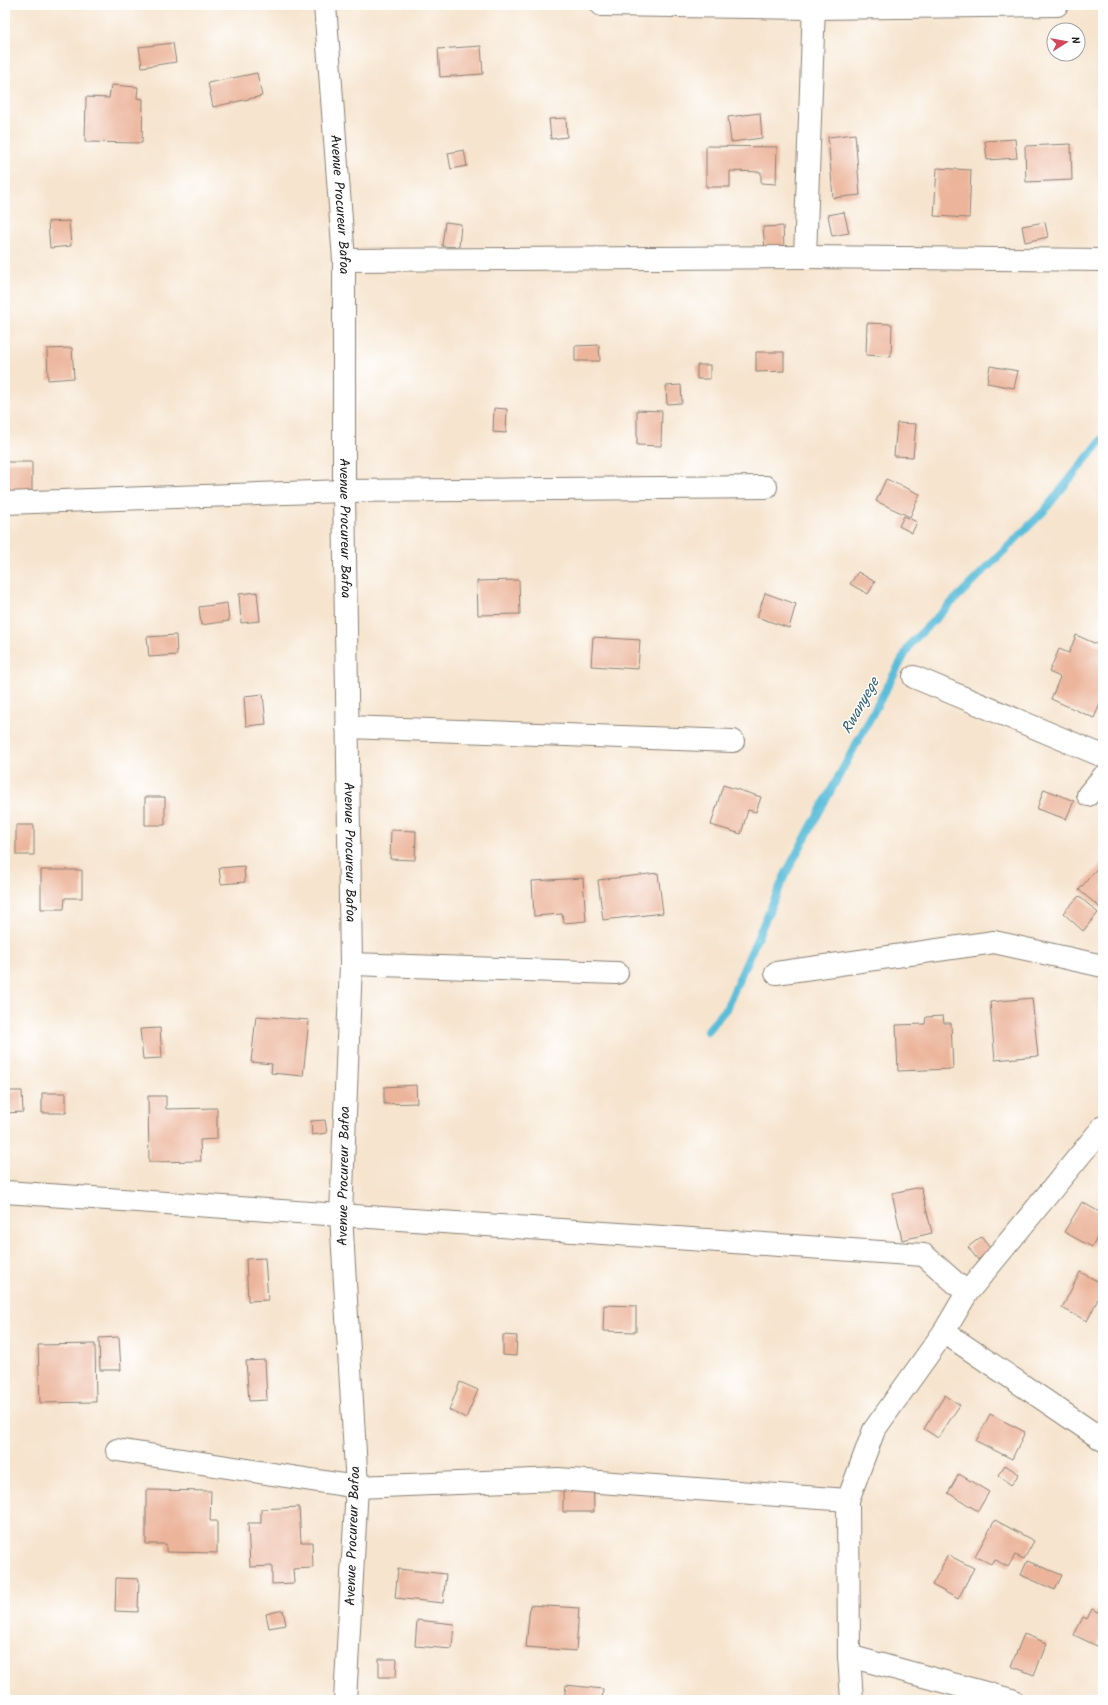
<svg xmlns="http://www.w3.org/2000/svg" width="1108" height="1705" font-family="Kalam,sans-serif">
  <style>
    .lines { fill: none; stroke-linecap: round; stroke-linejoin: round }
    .stream { stroke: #5bbdd9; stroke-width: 8 }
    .building { fill: #ecb59b }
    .minor-casing { stroke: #898075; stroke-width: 24 }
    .minor { stroke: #fff; stroke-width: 22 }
    .labels { text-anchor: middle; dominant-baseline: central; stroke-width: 3; stroke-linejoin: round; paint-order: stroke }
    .street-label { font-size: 14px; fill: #1c1c1c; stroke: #fff }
    .water-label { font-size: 15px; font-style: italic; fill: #386471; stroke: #fff }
  </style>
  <rect width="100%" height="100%" fill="#fff"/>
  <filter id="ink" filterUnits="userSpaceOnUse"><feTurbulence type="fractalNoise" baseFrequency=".025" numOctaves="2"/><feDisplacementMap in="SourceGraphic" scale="8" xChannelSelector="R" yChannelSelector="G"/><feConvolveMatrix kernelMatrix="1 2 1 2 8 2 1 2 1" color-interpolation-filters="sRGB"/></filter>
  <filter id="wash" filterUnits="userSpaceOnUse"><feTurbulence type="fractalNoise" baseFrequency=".012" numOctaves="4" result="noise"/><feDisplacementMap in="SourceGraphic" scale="16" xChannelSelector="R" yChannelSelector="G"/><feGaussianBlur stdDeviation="0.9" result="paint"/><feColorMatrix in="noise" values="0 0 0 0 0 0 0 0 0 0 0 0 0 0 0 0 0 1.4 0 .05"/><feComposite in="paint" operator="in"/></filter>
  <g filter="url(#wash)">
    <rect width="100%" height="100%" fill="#f6e4ce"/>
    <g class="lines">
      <path class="stream" d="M707,1031l19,-22 59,-134 126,-232 132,-131 60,-74"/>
    </g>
    <g id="blocks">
      <path class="building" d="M173,43l3,19 -34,5 -3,-20z
        M481,46l2,28 -43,3 -2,-28z
        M257,73l5,23 -49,11 -5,-24z
        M111,85l27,2 -1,11 6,1 -1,44 -57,-1 1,-45 23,1z
        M760,113l2,25 -31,4 -3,-25z
        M566,118l1,19 -16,2 -2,-20z
        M855,134l5,61 -27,3 -5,-61z
        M1015,139l2,19 -30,2 -2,-19z
        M1071,144l1,36 -46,2 -1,-36z
        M706,146l71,1 -1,37 -15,-1v-11l-31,-1v16h-24z
        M464,150l3,16 -16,3 -3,-16z
        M937,168l34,2 -2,48 -35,-2z
        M844,212l5,21 -17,3 -4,-21z
        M69,221l2,25 -21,2 -2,-26z
        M445,222l16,2 -2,23 -17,-1z
        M1045,222l3,15 -23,5 -3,-16z
        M783,226l1,22 -19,1 -2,-22z
        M867,323l25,1 -1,33 -25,-2z
        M599,345l1,16h-25v-15z
        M72,348l2,30 -26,2 -1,-31z
        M756,352h28v19l-28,1z
        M697,365h13v14h-13z
        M990,366l28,5 -4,17 -27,-5z
        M681,385l1,18 -15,1 -1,-18z
        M494,408l13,1 -1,24 -13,-1z
        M637,410l25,1 -1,35 -24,-1z
        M897,423l19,1 -3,33 -19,-1z
        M5,462h27v33l-27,1z
        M886,479l34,15 -10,23 -34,-16z
        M904,516l13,6 -5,11 -13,-7z
        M858,572l17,10 -7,12 -18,-10z
        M519,580l1,34 -42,1 -1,-34z
        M257,592l3,29 -19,2 -2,-29z
        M765,593l31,11 -7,24 -32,-11z
        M227,603l2,18 -28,4 -2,-18z
        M176,635l1,20 -28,2 -2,-20z
        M1076,635l27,12v50l-9,21 -43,-19 9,-22 -11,-5 10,-23 10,4z
        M593,637l47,3 -2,29 -47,-3z
        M263,694l3,30 -20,2 -2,-30z
        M723,785l38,12 -5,15 -8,-2 -7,24 -30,-9z
        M1044,789l30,12 -8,18 -29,-10z
        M145,797h20v28h-20z
        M16,825h18v30h-18z
        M391,830l25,1 -1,29 -25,-1z
        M1103,861v49l-24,-20z
        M244,866l1,16 -24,2 -2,-16z
        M41,870h41v28h-17l-1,11h-23z
        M658,873l5,40 -60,7 -5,-40z
        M583,878l3,43 -22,2 -2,-9 -28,2 -2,-35z
        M1079,896l19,17 -15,18 -20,-18z
        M1032,998l6,58 -43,4 -5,-58z
        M256,1016l53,4 -6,56 -32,-3 1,-9 -21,-2z
        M943,1016l1,7h7l2,46 -55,2 -2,-46 29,-1 1,-7z
        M160,1028l2,30 -19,1 -3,-30z
        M416,1085l1,18 -33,1v-17z
        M5,1091h17l1,21 -18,1z
        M42,1093h24v20h-24z
        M148,1096h18v13l51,-1v31l-17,1 1,21 -52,1z
        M325,1120l2,13 -15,2 -1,-14z
        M921,1187l11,46 -30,7 -10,-47z
        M1082,1202l21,12v4l-5,10 3,2 -9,17 -28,-15z
        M981,1237l10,12 -13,11 -10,-13z
        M265,1258l3,42 -20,1 -2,-42z
        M1080,1272l23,12v5l-16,32 -25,-13z
        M604,1305l32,1v26l-33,-1z
        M503,1335l14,1 -1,20 -13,-1z
        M119,1337l2,33h-21l-1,-32z
        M95,1344l1,58 -56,1 -2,-58z
        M265,1360l2,40 -18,1 -3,-40z
        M460,1382l18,8 -12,28 -17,-8z
        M945,1395l15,10 -22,33 -14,-9z
        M990,1414l35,18 -13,27 -36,-18z
        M1005,1465l14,9 -8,11 -13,-10z
        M563,1471h30l1,41h-31z
        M959,1474l30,18 -11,19 -30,-18z
        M146,1490l65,1 -1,30h7v32l-51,-1v-8h-20z
        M299,1507l2,35h11l1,26 -20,1 1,14 -22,1v-18l-22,1 -2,-44h13v-14z
        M995,1520l39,21 -10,18 -9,-4 -7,12 -14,-8 -3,5 -16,-8z
        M948,1555l26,13 -16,31 -26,-14z
        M1027,1561l35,14 -7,15 -34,-15z
        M398,1569l48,5 -3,29 -48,-5z
        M116,1578l23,1 -1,33 -23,-1z
        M530,1605l49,3 -3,43 -50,-4z
        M1092,1609l11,6v19l-6,12 -23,-11 9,-18 4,2z
        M283,1610l3,15 -17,3 -3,-14z
        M417,1620l37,4 -2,25 -37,-3z
        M1024,1634l23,9 -13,32 -23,-9z
        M379,1659h18l-1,18h-17z
        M566,1685l37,4 -1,11h-38z"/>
    </g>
  </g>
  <g filter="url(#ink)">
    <use href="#blocks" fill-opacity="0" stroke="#898075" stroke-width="1"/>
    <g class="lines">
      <g class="minor-casing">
        <g id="minor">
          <path id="s1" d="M325,5l19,255v231l7,473 -10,251 16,272 -12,213"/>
          <path d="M602,5l212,3 243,-3"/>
          <path d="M805,257l9,-252"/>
          <path d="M344,260l461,-3 298,3"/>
          <path d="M5,503l339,-12 422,-4"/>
          <path d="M914,677l189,79"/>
          <path d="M347,727l386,14"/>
          <path d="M1088,795l15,-18"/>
          <path d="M351,964l266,9"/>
          <path d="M776,973l218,-31 109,24"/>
          <path d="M5,1192l919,63 43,38"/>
          <path d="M944,1332l159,108"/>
          <path d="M117,1450l240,37 201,-8 290,21"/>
          <path d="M849,1656l163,44"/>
          <path d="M852,1700l-3,-44 -1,-156 26,-70 70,-98 23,-39 136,-166"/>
        </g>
      </g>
      <use href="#minor" class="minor"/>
    </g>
  </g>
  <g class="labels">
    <g class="street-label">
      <text stroke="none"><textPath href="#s1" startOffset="200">Avenue Procureur Bafoa</textPath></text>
      <text stroke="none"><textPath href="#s1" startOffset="524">Avenue Procureur Bafoa</textPath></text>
      <text stroke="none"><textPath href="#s1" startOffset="848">Avenue Procureur Bafoa</textPath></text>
      <text transform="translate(344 1176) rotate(-89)">Avenue Procureur Bafoa</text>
      <text transform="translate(353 1536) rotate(-88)">Avenue Procureur Bafoa</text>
    </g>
    <g class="water-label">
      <text transform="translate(861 706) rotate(-61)">Rwanyege</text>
    </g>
  </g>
  <rect width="1108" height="1705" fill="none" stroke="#fff" stroke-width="20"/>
  <g transform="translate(1066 42) rotate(79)"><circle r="19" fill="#ffffff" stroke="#a4a4a4"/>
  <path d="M0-3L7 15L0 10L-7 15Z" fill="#d1495b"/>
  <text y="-6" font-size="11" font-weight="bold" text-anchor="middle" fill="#1c1c1c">N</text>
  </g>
</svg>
